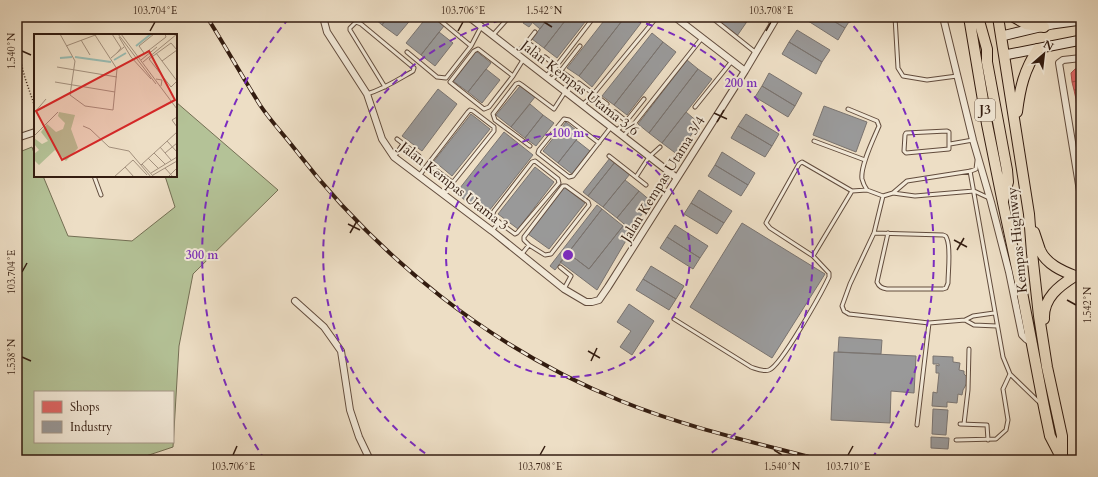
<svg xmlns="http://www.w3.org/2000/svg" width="1098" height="477" font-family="Cardo,serif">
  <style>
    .green { fill: #b4c297; stroke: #746f54; fill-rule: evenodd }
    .shops { fill: #e06666; stroke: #ac504c }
    .industry { fill: #999; stroke: #7a7470 }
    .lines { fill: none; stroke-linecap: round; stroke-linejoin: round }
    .lane-casing { stroke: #624c3d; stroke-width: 5 }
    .street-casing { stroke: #624c3d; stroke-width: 8 }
    .secondary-casing { stroke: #331c10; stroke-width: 11 }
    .primary-casing { stroke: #331c10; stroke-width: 12 }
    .path { stroke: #331c10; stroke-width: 1.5; stroke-dasharray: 1 2; stroke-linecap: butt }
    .lane { stroke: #f3ead9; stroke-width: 3 }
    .street { stroke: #f3ead9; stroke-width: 6 }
    .secondary { stroke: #f3ead9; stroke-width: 9 }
    .primary { stroke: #eddec5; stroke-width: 10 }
    .rail-casing { stroke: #331c10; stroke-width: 4 }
    .rail { stroke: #f3ead9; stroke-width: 2.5; stroke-dasharray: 8; stroke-linecap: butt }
    .ticks { fill: none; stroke: #331c10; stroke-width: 1.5 }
    .ring { fill: none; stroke: #7b2cbf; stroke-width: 2; stroke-dasharray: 7 5 }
    .labels { text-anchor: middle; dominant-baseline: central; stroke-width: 4; stroke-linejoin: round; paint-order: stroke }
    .shield { fill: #f3ead9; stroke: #6d5a4c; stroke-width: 1 }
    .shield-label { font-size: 13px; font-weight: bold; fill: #331c10 }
    .street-label { font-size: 14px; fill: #331c10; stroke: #f3ead9 }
    .inset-river { fill: none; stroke: #99bcb3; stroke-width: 2 }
    .inset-road { fill: none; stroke: #a3907d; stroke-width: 1 }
    .view { fill: #d62828; fill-opacity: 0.15; stroke: #d62828; stroke-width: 2 }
    .inset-edge { fill: none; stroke: #331c10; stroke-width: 2 }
    .centre { fill: #7b2cbf; stroke: #f3ead9; stroke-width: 2 }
    .ring-label { font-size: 12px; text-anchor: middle; font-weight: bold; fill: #7b2cbf; stroke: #f3ead9; stroke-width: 4; stroke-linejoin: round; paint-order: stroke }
    .neatline { fill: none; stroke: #331c10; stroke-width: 1.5 }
    .ticks-label { font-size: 10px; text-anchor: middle; fill: #331c10 }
  </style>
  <rect width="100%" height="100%" fill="#eddec5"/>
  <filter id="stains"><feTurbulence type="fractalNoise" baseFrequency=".005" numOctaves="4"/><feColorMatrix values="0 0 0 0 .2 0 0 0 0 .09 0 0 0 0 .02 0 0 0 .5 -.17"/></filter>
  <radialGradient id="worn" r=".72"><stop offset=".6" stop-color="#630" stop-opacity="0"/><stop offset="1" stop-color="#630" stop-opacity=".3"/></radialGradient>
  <path class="green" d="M176,102l102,88 -85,84 -14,72 -6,101 -39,13h-117v-307l15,-6 3,9v20h8l25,60 64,5 43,-34 -10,-31h11zM35,392h138v50h-138z"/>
  <path class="shops" d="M1081,67v13l-9,2 -1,-9 4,-4z
    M1081,80v9l-7,1 -2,-8z
    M1081,89v9l-5,1 -2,-9z
    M1081,98v9l-4,1 -1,-9z
    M1081,107v9l-2,1 -2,-9z"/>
  <path class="industry" d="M373,17h15l-6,8z
    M388,17h25l-16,19 -15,-11z
    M427,17h6l11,9 -23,29 -15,-12z
    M528,17h9l-8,10 -6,-4z
    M537,17h12l-9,12 -8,-7z
    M549,17h19l-24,31 -12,-9z
    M568,17h21l-32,41 -13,-10z
    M607,17h18l-46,59 -12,-8z
    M625,17h9l7,6 -49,64 -13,-11z
    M713,17h25l8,6 -9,13z
    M738,17h13l-5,6z
    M806,17h21l18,11 -7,12 -33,-21z
    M827,17h25l-7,11z
    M797,30l33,20 -8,12 -33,-20z
    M439,32l14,11 -18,23 -14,-11z
    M652,33l11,9 -49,63 -12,-9z
    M663,42l13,10 -49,63 -13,-10z
    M789,42l33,20 -6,12 -34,-20z
    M476,51l15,12 -23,29 -15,-11z
    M687,60l11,9 -49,64 -11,-9z
    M486,69l14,11 -18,23 -14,-11z
    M698,69l14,10 -50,64 -13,-10z
    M769,73l33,20 -7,13 -33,-20z
    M520,86l15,11 -24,30 -15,-12z
    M762,86l33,20 -7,11 -33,-20z
    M438,89l19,15 -35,47 -20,-15z
    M530,104l13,11 -18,23 -14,-11z
    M824,106l43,16 -11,30 -43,-17z
    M686,112l13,11 -21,32 -16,-12z
    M471,114l19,15 -38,47 -18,-15z
    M746,114l33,20 -7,12 -34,-20z
    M543,115l11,8 -18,23 -11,-8z
    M566,122l15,12 -23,29 -15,-12z
    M738,126l34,20 -7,11 -34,-19z
    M504,132l29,23 -48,61 -29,-23z
    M576,140l14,11 -18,23 -14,-11z
    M722,152l33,21 -7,12 -33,-20z
    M610,158l5,4 -27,34 -5,-4z
    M615,162l15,12 -27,33 -15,-11z
    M715,165l33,20 -7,11 -33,-20z
    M535,167l19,15 -36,47 -20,-15z
    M625,180l14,11 -22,27 -14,-11z
    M564,187l21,16 -36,46 -21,-15z
    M699,190l33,21 -8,12 -33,-20z
    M639,191l13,11 -22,27 -13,-11z
    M691,203l33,20 -7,11 -33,-20z
    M597,205l5,4 -47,61 -5,-4z
    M602,209l21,17 -34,43 -21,-16z
    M742,223l83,51 -53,84 -82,-51z
    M675,225l33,21 -8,12 -33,-21z
    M623,226l8,6 -34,58 -37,-28 8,-9 21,16z
    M667,237l33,21 -7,11 -33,-21z
    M651,266l33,20 -8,13 -33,-20z
    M643,279l33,20 -7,11 -33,-20z
    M629,304l25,17 -22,34 -12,-8 11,-16 -14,-9z
    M839,337l43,3 -1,14 -43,-2z
    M834,352l82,4 -2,37 -23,-2 -1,32 -59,-3z
    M933,356l20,1v5l7,1 -1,7 5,1v3l3,3v6l-4,7 -1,5 -4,-1 -1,9 -10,-1v5l-15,-1 1,-14 4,1 2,-20h-3v-8l3,1v-2h-6z
    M933,409l15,1 -2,25 -14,-1z
    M931,437l18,1 -1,11 -17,-1z"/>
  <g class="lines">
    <g class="lane-casing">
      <path id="lane" d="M436,17l35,29
        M711,17l44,35
        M766,17l7,7
        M895,17l3,51 5,8 24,4 30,-4
        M493,35l16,-18
        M527,42l11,8
        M407,52l30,25 9,1 25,-32 10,-19
        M516,53l9,-8 10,-13
        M545,57l11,9
        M561,71l11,8
        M513,76l-35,-27 -4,2 -24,31 34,27 5,-2 24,-31 10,-16
        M546,76l8,-7 40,-52
        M551,80l8,-7 21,-27
        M579,83l28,21
        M367,94c17,-5 32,-15 46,-23l1,-3 -53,-44 -5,-2 -6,6v2l35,57
        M582,105l9,-8 66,-80
        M695,107l37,-46
        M848,109l29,12 2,5c-5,12 -19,40 -17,53 1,4 3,8 5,11
        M615,112l11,9
        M616,131l8,-7 20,-25
        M947,131l2,1v17l-43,4 -2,-2 1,-16 1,-2z
        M623,136l7,-7 72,-91
        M397,139l22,17
        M814,141l51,19
        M599,143l-30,-23 -5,-1 -25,31 -1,3 31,24 4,-1 38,-49
        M950,144l23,-4
        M530,146l-35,-26 -2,-6 23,-30 3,-1 3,2 32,24 11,-17
        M1074,152l7,-1
        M609,156l37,29
        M394,157l9,-13
        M970,171l33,186 7,17 30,29
        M94,176l7,19
        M419,176l9,-12 24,18 2,-1 40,-50v-4l-21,-16 -3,-1 -2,2 -40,52
        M636,177l13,-20 11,-10
        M852,191l15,-1 16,6 10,-3 22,3 59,-5 15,7
        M893,193l14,-12 64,-10 5,-2 1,-8
        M883,196l-9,37 -24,51 -8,22 2,5 5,3 80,9 36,-3 8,-4 21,-3
        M492,231l7,-9 16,12 2,-1 42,-50 -1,-4 -23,-18 -3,1 -38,49 -2,5 7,6
        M874,233l69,2c3,1 3,1 4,4 4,9 1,33 1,44l-2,5 -3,1h-56c-5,-1 -8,-2 -10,-7l11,-49
        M521,255l8,-10 16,10 6,-1 38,-49 -1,-3 -22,-16h-3l-39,51v3l5,5
        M560,267l11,9 -7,13
        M674,319l77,48c6,2 12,5 18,3 12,-4 53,-78 60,-93v-4l-16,-17 -43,-28 -4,-5 1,-2 32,-57 3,-2 50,29 -39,65
        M965,320l9,5 23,1
        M960,424l27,1 1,15
        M964,424l4,-34 1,-41
        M917,425l12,-102
        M956,440l40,-1 10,-9 2,-10 -5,-31 7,-15"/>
    </g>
    <g class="street-casing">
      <path id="street" d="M323,17l4,15 40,62 15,45 12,18 98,74 72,58 22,13h6l7,-2 9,-13 137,-216 32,-54
        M469,17l208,161
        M675,17l70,54
        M943,17l30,123 18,62 18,70 13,63 4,4 6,4
        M1081,58l-18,2 -4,3 22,134
        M17,138l18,-6
        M295,301l29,26 17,24 9,59 9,27 11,23"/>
    </g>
    <g class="secondary-casing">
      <path id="secondary" d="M1002,36l50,-12 29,-4
        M1005,55l76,-15"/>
    </g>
    <g class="primary-casing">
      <path id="primary" d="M969,17l18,107 16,79 18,84 23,120 6,29 12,23
        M978,17l9,32v13l20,108 1,12 -5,19
        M998,17l31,197 3,39 7,63 8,51 15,69v20
        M1014,17l12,7 18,3
        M1017,112c3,-24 7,-42 21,-63
        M1034,232c2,6 4,12 6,18 6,14 22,21 35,26
        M1044,319c-1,-21 15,-33 31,-43"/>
    </g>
    <path class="path" d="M20,59l5,19 10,29"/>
    <use href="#lane" class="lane"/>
    <use href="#street" class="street"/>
    <use href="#secondary" class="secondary"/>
    <use href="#primary" class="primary"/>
    <g class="rail-casing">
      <path id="rail" d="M207,17c18,29 35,59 53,88 10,15 23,29 34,43 85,111 197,200 327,253 64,26 132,41 200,59"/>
    </g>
    <use href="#rail" class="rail"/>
  </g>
  <path class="ticks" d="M544,22l8,5M150,31l5,-9M458,31l5,-9M766,31l5,-9M22,51l9,4M714,113l13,6M717,122l7,-12M348,224l12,6M350,233l7,-12M954,240l13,7M957,250l7,-12M22,272l5,-9M1067,300l9,5M588,351l12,7M22,357l9,4M591,361l6,-13M774,450l8,5M233,455l4,-9M540,455l5,-9M848,455l5,-9"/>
  <g class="ring">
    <circle cx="568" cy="255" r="122"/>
    <path d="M435 460A244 244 0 0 1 513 17M623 17A244 244 0 0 1 701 460"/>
    <path d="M265 460A366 366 0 0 1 290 17M846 17A366 366 0 0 1 871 460"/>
  </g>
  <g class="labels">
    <rect class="shield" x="975" y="99" width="20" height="22" rx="3"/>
    <g class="shield-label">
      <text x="985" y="110">J3</text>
    </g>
    <g class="street-label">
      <text transform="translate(580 88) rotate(38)">Jalan Kempas Utama 3/6</text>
      <text transform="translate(663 179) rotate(-58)">Jalan Kempas Utama 3/4</text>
      <text transform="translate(454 186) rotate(38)">Jalan Kempas Utama 3</text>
      <text transform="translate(1017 240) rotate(-96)">Kempas Highway</text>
    </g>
  </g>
  <g transform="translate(34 34)">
    <rect width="143" height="143" fill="#eddec5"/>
    <path d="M25,78l16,3 -4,14 7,19 -12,13 -11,-11 -16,15 -5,-5v-6l5,-4 -5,-6v-6l8,6 6,-3 -7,-9 6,-8 9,8 7,-3 2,-6 -7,-7z" fill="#b4c297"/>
    <path class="inset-river" d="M102,12l15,-12M41,23l36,5M26,24l12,-1M80,26l12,-7"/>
    <path class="inset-road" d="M26,0l15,27 -5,34 15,11 28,4 4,-41 -22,-34M78,0l9,14 -4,5M84,0l38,50M87,0l56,75M85,3l12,20 20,22M47,6l9,15M32,12l32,-12M110,19l-5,-7 15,-12M122,19l21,28 -6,6 -22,-28 22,-16 6,7M110,20l22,-17 -1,-3M77,24l13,-11M107,26l16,-13M128,27l15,-11M109,28l34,-28M23,33l60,10M122,45l6,1 -1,6M21,48l60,10M1,78l11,-13M143,83l-5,3 5,7M49,92l7,3 19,18 20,4 22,26M0,102l24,-24M133,107l10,11M126,113l11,13M120,119l11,11M131,119l12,-10M114,124l10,10M108,130l12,13M107,131l36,-33M91,133l9,10M131,134l8,9M117,139l26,-16M119,141l24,-14M80,143l19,-17 14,15M134,143l9,-9"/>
    <path class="view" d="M115,17l26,49 -113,60 -26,-49z"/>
    <rect width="143" height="143" class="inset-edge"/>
  </g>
  <circle cx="568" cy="255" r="6" class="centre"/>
  <g class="ring-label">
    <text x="741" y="87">200 m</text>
    <text x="568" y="137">100 m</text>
    <text x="202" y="259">300 m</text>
  </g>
  <rect width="1098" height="477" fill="none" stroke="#eddec5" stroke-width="44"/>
  <rect x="34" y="391" width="140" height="52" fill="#f3ead9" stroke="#a69889"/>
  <rect x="42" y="401" width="20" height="12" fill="#e06666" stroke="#a69889"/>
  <text x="70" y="411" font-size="12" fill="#331c10">Shops</text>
  <rect x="42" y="421" width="20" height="12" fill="#999999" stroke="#a69889"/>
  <text x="70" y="431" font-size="12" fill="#331c10">Industry</text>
  <g transform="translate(1044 54) rotate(28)" stroke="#f3ead9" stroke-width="3" paint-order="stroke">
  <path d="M0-3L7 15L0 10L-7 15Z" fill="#331c10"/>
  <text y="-6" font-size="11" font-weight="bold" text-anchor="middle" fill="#331c10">N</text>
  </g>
  <rect x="22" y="22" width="1054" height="433" class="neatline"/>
  <g class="ticks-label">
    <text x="155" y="14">103.704°E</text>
    <text x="463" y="14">103.706°E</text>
    <text x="544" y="14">1.542°N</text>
    <text x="771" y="14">103.708°E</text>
    <text transform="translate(11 51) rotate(-90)" y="4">1.540°N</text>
    <text transform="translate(11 272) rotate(-90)" y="4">103.704°E</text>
    <text transform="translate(1087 305) rotate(-90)" y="4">1.542°N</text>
    <text transform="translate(11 357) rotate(-90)" y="4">1.538°N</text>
    <text x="233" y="470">103.706°E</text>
    <text x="540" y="470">103.708°E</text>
    <text x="782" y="470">1.540°N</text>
    <text x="848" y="470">103.710°E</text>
  </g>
  <rect width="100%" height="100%" filter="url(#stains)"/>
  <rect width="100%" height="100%" fill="url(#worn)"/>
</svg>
